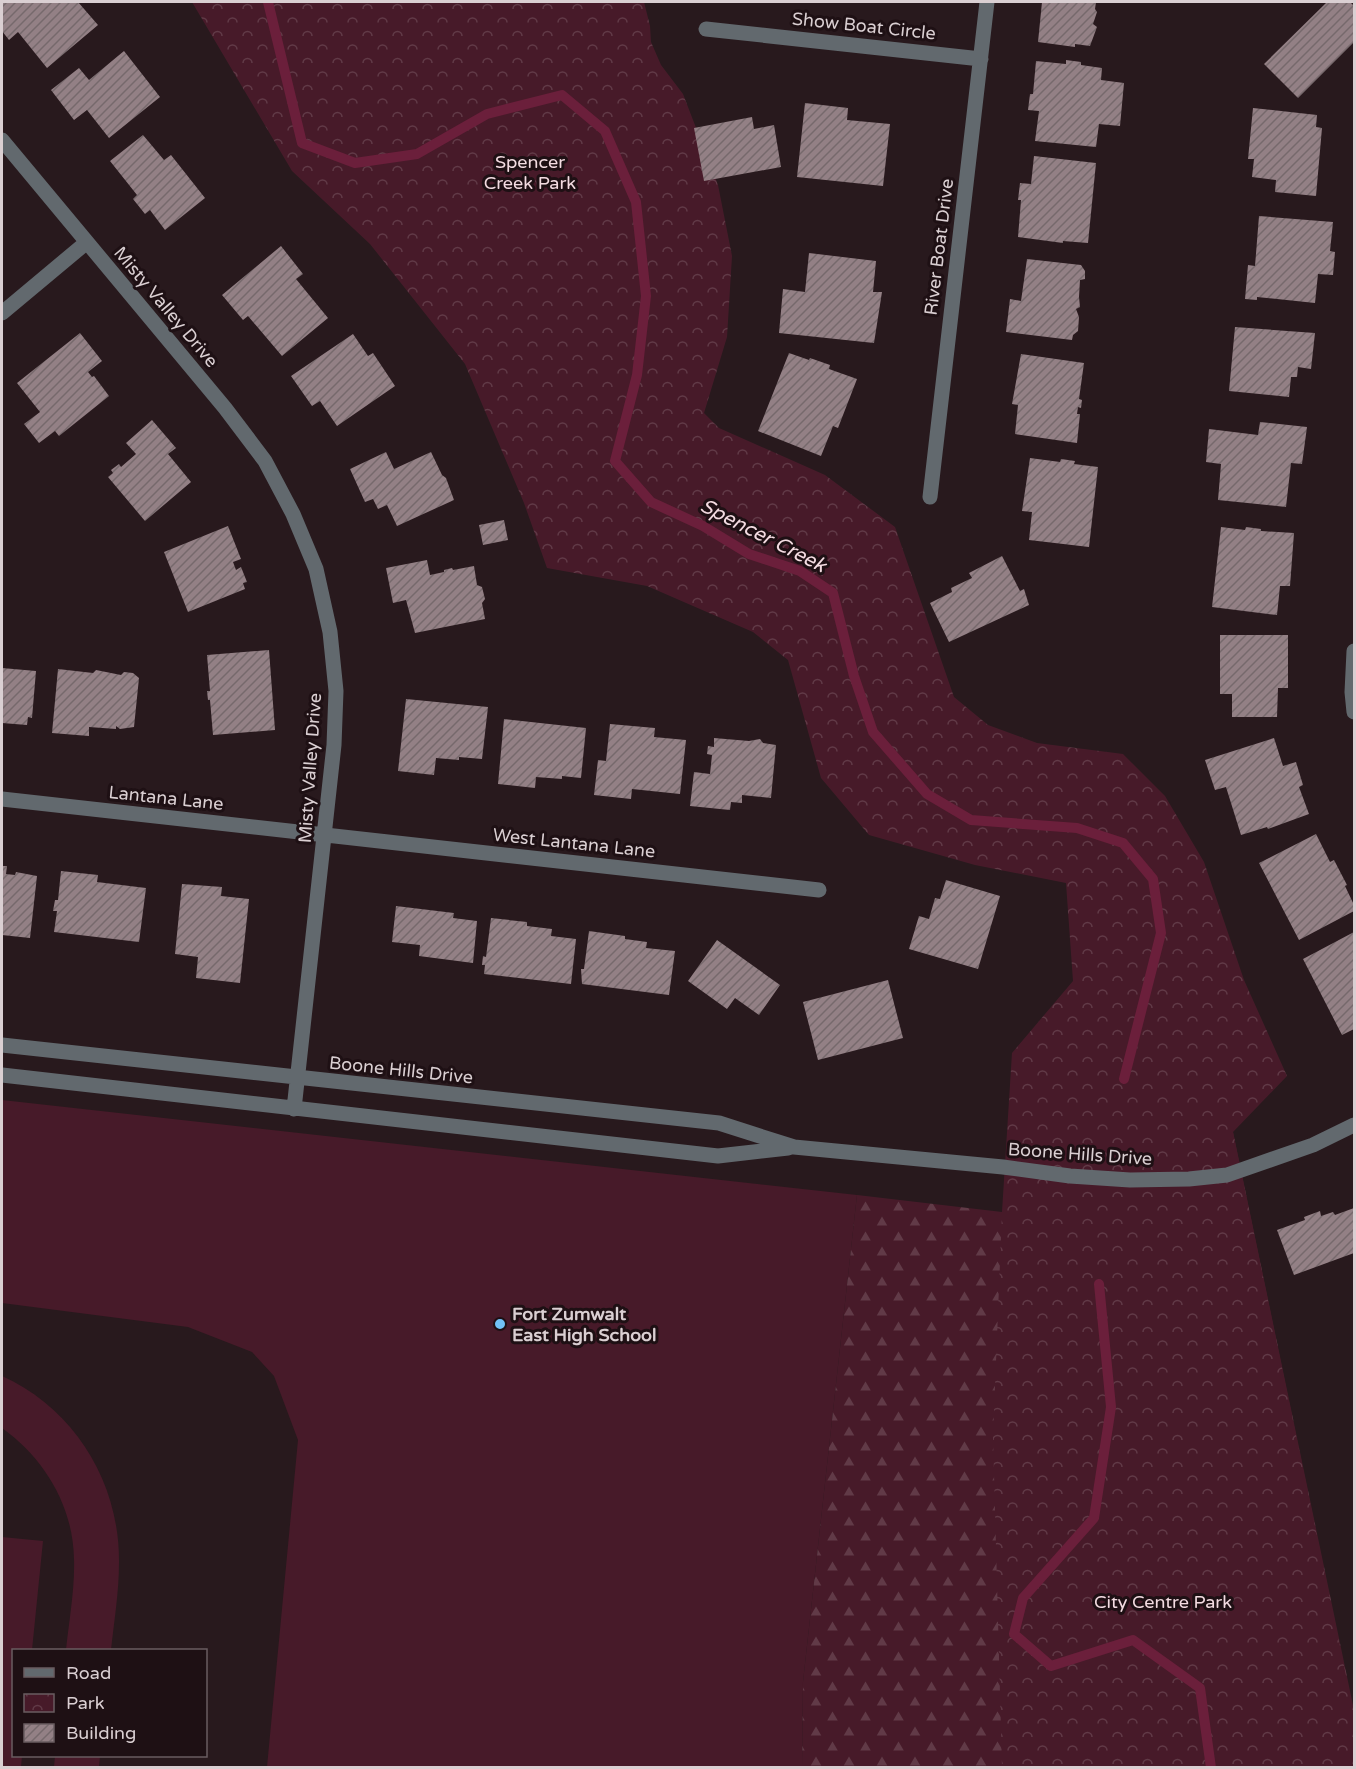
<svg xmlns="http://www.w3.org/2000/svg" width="1356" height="1769" font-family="'Varela Round',sans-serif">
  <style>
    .grass { fill: #471a29 }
    .forest { fill: url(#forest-firs) }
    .park { fill: url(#park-crowns) }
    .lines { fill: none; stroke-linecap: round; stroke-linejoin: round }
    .stream { stroke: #6b1f3b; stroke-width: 10 }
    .building { fill: url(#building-hatch) }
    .minor { stroke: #62696e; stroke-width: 15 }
    .poi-dot { fill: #71c1f5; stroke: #1e1014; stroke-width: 2 }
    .labels { text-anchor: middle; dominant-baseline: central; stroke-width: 6; stroke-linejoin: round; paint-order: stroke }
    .street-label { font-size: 18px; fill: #dacfd2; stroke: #1e1014 }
    .park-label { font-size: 18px; fill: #f3dbe1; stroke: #1e1014 }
    .poi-label { font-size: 18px; font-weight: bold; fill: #dacfd2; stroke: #1e1014; text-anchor: start }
    .water-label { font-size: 20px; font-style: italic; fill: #f4dce2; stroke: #1e1014 }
  </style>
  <defs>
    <pattern id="forest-firs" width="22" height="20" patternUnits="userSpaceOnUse" patternTransform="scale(1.5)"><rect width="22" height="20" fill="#471a29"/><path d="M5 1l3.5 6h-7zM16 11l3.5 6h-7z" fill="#613a47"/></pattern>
    <pattern id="park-crowns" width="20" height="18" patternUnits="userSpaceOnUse" patternTransform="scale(1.5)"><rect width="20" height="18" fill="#471a29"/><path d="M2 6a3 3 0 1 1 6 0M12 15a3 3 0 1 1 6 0" fill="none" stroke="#613a47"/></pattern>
    <pattern id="building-hatch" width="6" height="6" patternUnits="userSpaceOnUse" patternTransform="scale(1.5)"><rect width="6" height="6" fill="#938085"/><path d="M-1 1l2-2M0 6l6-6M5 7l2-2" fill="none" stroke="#76696c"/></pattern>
  </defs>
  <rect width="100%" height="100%" fill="#28191d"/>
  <path class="grass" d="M2,1100l855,95 -54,487 -1,85h-535l31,-327 -24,-64 -22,-24 -64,-25 -186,-24z
    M2,1376c73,33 118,107 117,187 0,29 -5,59 -8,87h-45c3,-29 9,-61 8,-91 -1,-53 -29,-100 -72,-131z
    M2,1537l41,4 -11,109h-18v106h8l-1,11h-19z
    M55,1756h45l-1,11h-45z"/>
  <path class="forest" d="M1233,1132l121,578v57l-552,1 1,-86 54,-487 145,17z"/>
  <path class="park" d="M192,2h452l6,24 1,16 10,23 22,29 35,91 14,71 -5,81 -23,76 15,15 106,47 70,52 59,170 34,28 49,18 86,11 42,42 39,66 40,118 43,96 -54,56 121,582v53h-352l-9,-330 9,-225 10,-159 61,-72 -7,-98 -91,-18 -106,-30 -48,-57 -33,-118 -35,-28 -106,-46 -100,-18 -23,-65 -59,-139 -95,-120 -78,-73z"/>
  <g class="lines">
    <path class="stream" d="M268,2l34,141 53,20 62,-9 70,-40 75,-19 43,36 31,71 10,94 -9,79 -22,86 36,41 52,24 46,28 51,17 33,22 21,83 19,56 54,62 44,26 106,8 46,15 30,36 8,54 -37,146
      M1099,1284l12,123 -17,111 -71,80 -9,36 37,32 82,-26 67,48 11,80"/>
  </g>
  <path class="building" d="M2,2h76l20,23 -51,43 -29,-36 -9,8 -7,-9z
    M1042,2h54l-1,7 2,3 -4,12 4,3 -7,19 -15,-2v3l-37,-5z
    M1327,2h23l4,4v36l-56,56 -34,-34z
    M124,51l36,46 -51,41 -22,-28 -13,10 -23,-30 28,-22 10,12z
    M1066,60l15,2v3l21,3 -1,12 23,3 -4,43 -21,-2 -3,23 -61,-6 4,-30 -11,-1 2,-16h3l3,-33 30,3z
    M805,103l43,5 -1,12 43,4 -7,62 -86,-9z
    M1253,108l64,7 -1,12 6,1 -6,68 -41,-4 1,-12 -24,-3 2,-18h-6z
    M752,117l2,12 20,-4 7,42 -77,14 -10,-53z
    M143,135l21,25 7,-5 34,43 -40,32 -15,-20 -5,4 -12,-15 4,-4 -27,-34z
    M1034,156l62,7 -8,80 -25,-2v2l-45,-6 3,-37h-3l2,-17 11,1z
    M1259,216l74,6 -3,29 5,1 -2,23 -15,-1 -3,29 -58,-6v3l-12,-1 3,-34 7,1z
    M281,246l22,28 -7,5 32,39 -46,38 -34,-40 -5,4 -21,-25z
    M809,253l67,8 -3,31h9l-8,51 -95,-10 4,-44 22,3z
    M1027,259l54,6 4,6v8l-5,1 -1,17 1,10 -4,2 3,8 -1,14 -5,4 -1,5 -66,-8 4,-33 11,2z
    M1235,327l80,6 -4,36 -13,-2 -1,10h-6l-2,20 -60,-6z
    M80,333l22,28 -14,11 4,5 2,-1 15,20 -50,40 -4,-5 -16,12 -15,-19 16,-12 -23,-29z
    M353,334l15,22 5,-3 22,33 -58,40 -17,-25 -8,5 -21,-30z
    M789,353l20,7 1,-2 20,7 -1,4 28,10 -19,49 -5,-2 -12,30 -63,-25z
    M1021,354l63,9 -5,36 3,1 -1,8 -3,-1 -1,7h3l-3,29 -62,-9 3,-29 -6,-1z
    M152,420l24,28 -8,6 23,28 -46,39 -37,-44 5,-4 -2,-3 8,-6 2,3 15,-13 -10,-11z
    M1260,422l47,5 -5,37 -11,-1 -5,44 -68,-7 3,-36 -15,-2 3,-33 49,6z
    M386,452l8,17 37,-17 11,23 4,3 8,22 -57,26 -10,-21 -9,4 -5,-10 -8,3 -15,-33z
    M1030,458l30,4 1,-3 14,2 -1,3 24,3 -9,80 -60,-7 3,-28 -10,-1z
    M504,520l4,20 -25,5 -4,-20z
    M228,526l13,33 -8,3 3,8 5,-3 6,15 -4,1 2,6 -57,23 -24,-60z
    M1221,527l24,3 1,-3 15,2v2l33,2 -4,53h-10l-3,29 -65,-8z
    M1002,556l18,35 4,-2 5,16 -80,37 -19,-39 22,-11 -1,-4 21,-10 -3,-5z
    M427,560l3,15 14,-3v-2l8,-2 1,2 21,-4 3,19 5,2 3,12 -3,4 3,16 -70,14 -9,-33 -13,3 -7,-35z
    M1220,635h68v53h-10l-1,29h-45v-23h-12z
    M269,650l6,80 -62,5 -3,-35h-2l-1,-9h3l-3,-36z
    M2,668l34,3 -4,47 -4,-1 -1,8 -25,-2z
    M58,669l35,4 3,-3 25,5 3,-3 9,1 6,5 -5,49 -14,2 -4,-3v3l-27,-2v9l-37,-3z
    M406,699l82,8 -6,52 -23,-2v3l-23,-2 -2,17 -36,-4z
    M504,719l82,9 -5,50 -19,-2v3l-26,-2 -1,11 -37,-4z
    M610,724l45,4 -1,9 32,3 -6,54 -48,-5 -1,10 -37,-4 4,-35 8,1z
    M714,738l35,3 11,-2 3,4 13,2 -5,53 -29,-3v8l-11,-1 -1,8 -40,-4 4,-34 16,2 2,-19 -5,-1 1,-8 6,1z
    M1274,738l9,28 13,-4 7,23 -4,2 10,27 -41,15 -1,-2 -26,8 -15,-48 -11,3 -10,-30z
    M1316,834l14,28 4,-2 13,25 -2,1 9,19v6l-55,29 -40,-77z
    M2,866h5l-1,8 9,1 1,-3 21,4 -7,62 -28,-3z
    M61,871l37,4 -1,7 49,6 -7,54 -85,-10 3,-21h-4l2,-11h3z
    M946,880l54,16 -22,73 -69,-20 10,-33 10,3 6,-21 5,1z
    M182,884l40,3 -1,9 28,3 -9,84 -44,-5 2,-21 -23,-3z
    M396,906l58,7 -1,5 24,3 -4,42 -54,-7 1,-11 -28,-3z
    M491,918l36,4v4l25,3 -1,7 25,3 -5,45 -87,-10 1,-9h-3l1,-9 3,1z
    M589,931l36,5v3l22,3 -1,6 29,3 -6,44 -87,-11 -1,-15h3z
    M1354,932v97l-12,6 -39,-76z
    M717,940l63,45 -21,30 -24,-17 -8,11 -39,-28z
    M888,980l15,58 -85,22 -15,-58z
    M1354,1208v45l-60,22 -17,-45 28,-10 -1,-3 16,-6 1,5 12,-4 2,3z"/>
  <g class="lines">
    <path class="minor" d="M706,29l275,30
      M2,140l223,268 40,53 28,53 23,55 14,63 6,59 -2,54 -40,364
      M2,313l85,-71
      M930,497l57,-495
      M1354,651l-2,41 2,20
      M2,799l817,91
      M2,1045l717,78 75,24 209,20 67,9 60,4 59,-1 38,-4 86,-30 41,-20
      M2,1075l716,81 70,-8"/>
  </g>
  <circle class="poi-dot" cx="500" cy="1324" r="6"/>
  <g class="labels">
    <g class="street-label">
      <text transform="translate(864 26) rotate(6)">Show Boat Circle</text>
      <text transform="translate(939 247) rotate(-83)">River Boat Drive</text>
      <text transform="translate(166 307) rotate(50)">Misty Valley Drive</text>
      <text transform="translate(310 768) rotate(-86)">Misty Valley Drive</text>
      <text transform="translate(166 798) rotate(6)">Lantana Lane</text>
      <text transform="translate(574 843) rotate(6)">West Lantana Lane</text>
      <text transform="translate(401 1070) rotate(6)">Boone Hills Drive</text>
      <text transform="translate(1080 1154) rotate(4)">Boone Hills Drive</text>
    </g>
    <g class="park-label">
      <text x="530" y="162">Spencer<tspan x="530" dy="21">Creek Park</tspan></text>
      <text x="1163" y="1602">City Centre Park</text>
    </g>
    <g class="poi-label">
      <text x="512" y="1314">Fort Zumwalt<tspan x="512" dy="21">East High School</tspan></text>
    </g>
    <g class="water-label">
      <text transform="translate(763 536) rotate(27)">Spencer Creek</text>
    </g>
  </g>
  <rect width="1356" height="1769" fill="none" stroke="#dacfd2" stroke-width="6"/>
  <rect x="12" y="1649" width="195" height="108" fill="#1e1014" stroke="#695c60" stroke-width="1.5"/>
  <rect x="24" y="1668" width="30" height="9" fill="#62696e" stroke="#695c60" stroke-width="1.5"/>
  <text x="66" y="1679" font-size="18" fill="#dacfd2">Road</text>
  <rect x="24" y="1694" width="30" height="18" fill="url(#park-crowns)" stroke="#695c60" stroke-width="1.5"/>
  <text x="66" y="1709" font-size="18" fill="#dacfd2">Park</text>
  <rect x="24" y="1724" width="30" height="18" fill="url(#building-hatch)" stroke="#695c60" stroke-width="1.5"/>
  <text x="66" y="1739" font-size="18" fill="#dacfd2">Building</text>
</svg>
